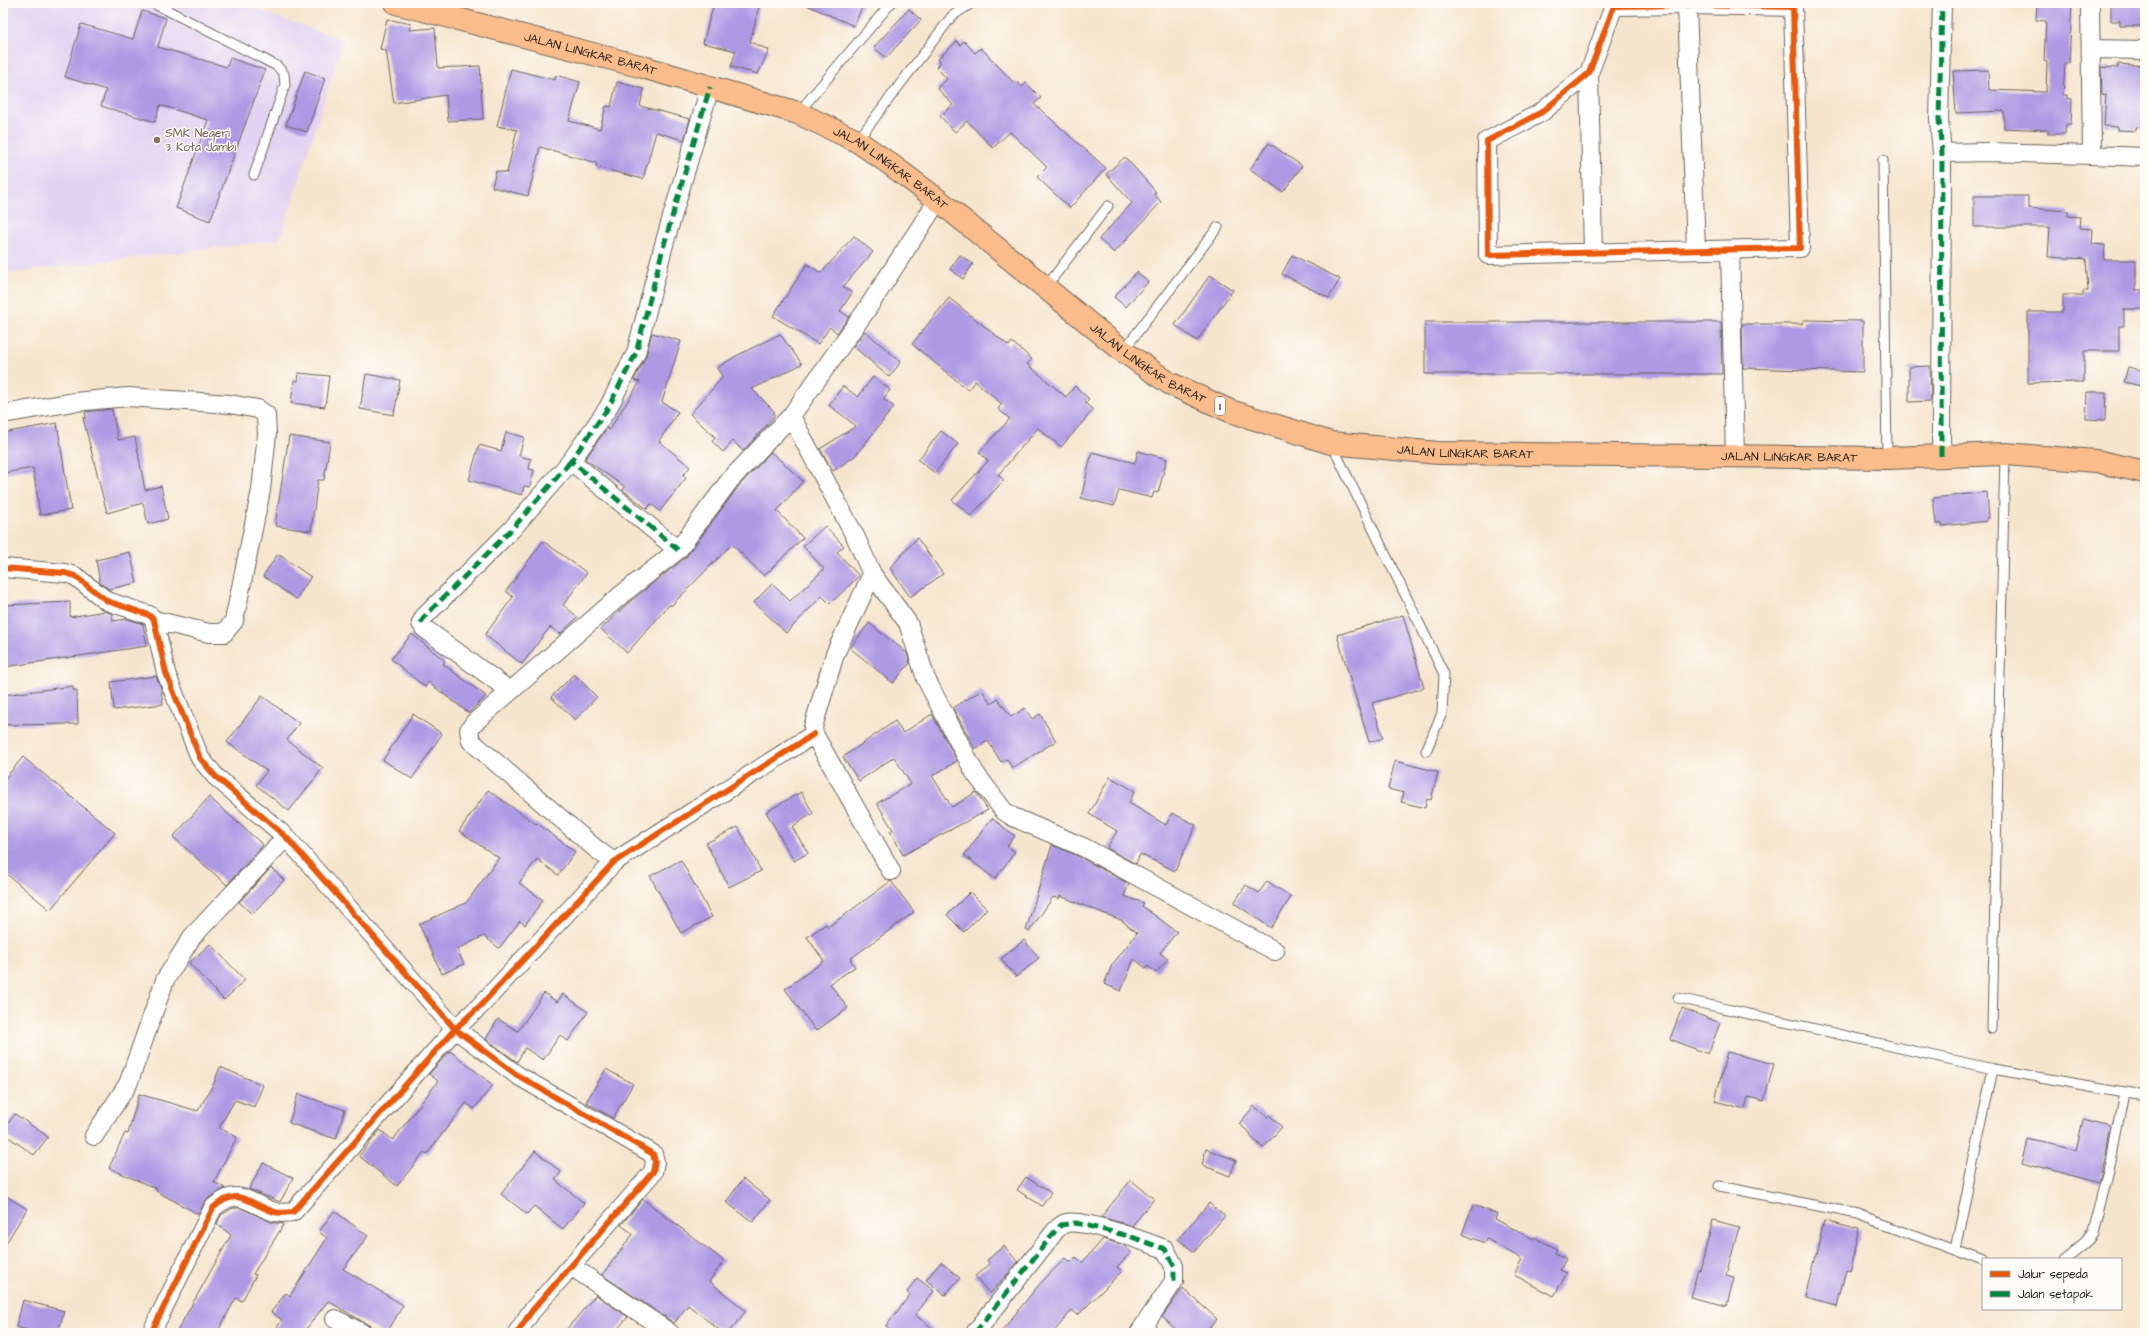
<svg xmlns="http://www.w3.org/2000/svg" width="2148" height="1336" font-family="'Architects Daughter',sans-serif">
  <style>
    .built { fill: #e3d3f2 }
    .building { fill: #ae99e4 }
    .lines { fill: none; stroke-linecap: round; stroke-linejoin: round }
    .service-casing { stroke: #68625a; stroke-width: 11 }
    .minor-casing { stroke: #68625a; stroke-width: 20 }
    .trunk-casing { stroke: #68625a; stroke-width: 24 }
    .service { stroke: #fff; stroke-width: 9 }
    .minor { stroke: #fff; stroke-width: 18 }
    .trunk { stroke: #f9bc8a; stroke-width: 22 }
    .quiet { stroke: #00873e; stroke-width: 5; stroke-dasharray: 10 5; stroke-linecap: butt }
    .cycleway-casing { stroke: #fdfcf7; stroke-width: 8 }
    .cycleway { stroke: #e8590c; stroke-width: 6 }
    .education-dot { fill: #8d6e63; stroke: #fdfcf7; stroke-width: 1.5 }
    .labels { text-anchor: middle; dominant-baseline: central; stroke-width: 3; stroke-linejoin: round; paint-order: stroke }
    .shield { fill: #fdfcf7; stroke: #605f5e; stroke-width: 1 }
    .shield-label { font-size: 11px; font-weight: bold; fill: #1c1c1c }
    .street-label { font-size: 12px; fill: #1c1c1c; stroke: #fdfcf7 }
    .education-label { font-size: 12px; fill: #785e54; stroke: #fdfcf7; text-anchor: start }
  </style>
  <rect width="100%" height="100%" fill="#fdfcf7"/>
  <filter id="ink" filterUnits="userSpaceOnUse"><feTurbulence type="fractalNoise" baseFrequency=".025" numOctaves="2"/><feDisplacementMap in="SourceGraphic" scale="8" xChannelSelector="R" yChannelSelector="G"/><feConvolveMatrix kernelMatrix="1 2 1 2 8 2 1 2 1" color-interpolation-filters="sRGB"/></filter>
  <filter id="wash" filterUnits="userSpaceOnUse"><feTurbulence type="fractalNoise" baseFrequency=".012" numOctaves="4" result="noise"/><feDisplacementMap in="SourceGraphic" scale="16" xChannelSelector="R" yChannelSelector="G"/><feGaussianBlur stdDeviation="0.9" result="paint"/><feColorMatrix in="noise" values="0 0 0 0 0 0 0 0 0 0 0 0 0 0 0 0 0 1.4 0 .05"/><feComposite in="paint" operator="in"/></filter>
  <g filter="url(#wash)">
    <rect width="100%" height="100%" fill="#f6e5cd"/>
    <path class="built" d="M3,3h234l106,37 -63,200 -277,34z"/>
    <g id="blocks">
      <path class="building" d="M714,3h46l-10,39 19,8 -11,24 -27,-7 5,-16 -33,-8z
        M802,3h62l-10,23z
        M2037,3h35l-3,60h-4l-2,32h4v3l5,1 -1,25h-5l-1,10h-17v-4l-44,-2v-17l-48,2 -3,-42 35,-1 1,20 57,2 1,-30 -3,-1 2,-40 -10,-1z
        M2111,3h34v23h-25v-5h-9z
        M909,9l12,11 -35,38 -12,-11z
        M142,11l24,7 -8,29 69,20 3,-9 35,12 -55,151 -34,-13 32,-88 -48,-15 -5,17 -54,-16 5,-16 -41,-13 16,-53 52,15z
        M387,19l24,5 -2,6 26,-2 3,40 42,-2 3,53 -35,2 -2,-26 -52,8 -8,-53 -6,-1z
        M957,41l3,4 4,-4 11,12 6,-5 33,35 2,-2 6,6 4,-4 15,15 -7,6 72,64 -36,40 -33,-31 10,-10 -37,-35 -17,16 -26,-27 -12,11 -15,-16 13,-11 -16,-17 10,-9 -11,-12 5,-5 -3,-3z
        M2118,64l27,2v61h-9v4l-18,-1v-3l-14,-1 2,-31 -4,-1 -1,-27 17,1z
        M511,69l44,11 1,-5 24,7 -11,39 31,8 6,-23 5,1 6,-25 27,7 -4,17 50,13 -6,21 -28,-8 -13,47 -47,-12 1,-4 -57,-16 -12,49 -36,-9 4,-16 11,2 10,-43 -20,-4z
        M305,71l20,7 -18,54 -21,-7z
        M1269,143l33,23 -19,26 -33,-23z
        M1125,157l31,35 -2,2 7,8 -47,51 -15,-14 33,-36 -26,-29z
        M1974,196h54v12l40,3v5l12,1 -1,11 14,1 -1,15 13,1 -1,15h32v30h9v19h-21v17h-5v25h-35v31l-56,1v-71h35v-17h20v-4h5l-2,-32 -38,-2 2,-30h-76z
        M854,236l19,16 -30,35 9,6 -12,18 9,6 -12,16 -7,-6 -12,17 -45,-28 34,-52 14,9z
        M960,255l13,9 -10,15 -13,-10z
        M1292,255l48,24 -11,19 -47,-24z
        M1137,272l11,10 -22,25 -12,-10z
        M1210,275l23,15 -36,51 -22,-16z
        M949,298l60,48 3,-4 20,17 -5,5 39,33 9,-11 14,13 -4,4 8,7 -32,37 -23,-19 -40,47 6,5 -33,36 -19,-16 36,-39 -9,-9 31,-33 -12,-10 4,-5 -27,-23 -7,9 -56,-46z
        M1803,320l60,1v51l-120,-4 -1,-44h61z
        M1425,322h296l1,52h-297z
        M865,331l36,31 -12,15 -36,-31z
        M652,333l29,8 -19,61 16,10 -19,29 31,26 -7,8 3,3 -26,33 -9,-7 -4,5 -24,-19 2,-3 -40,-28 22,-31 2,2 31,-48 -6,-2 12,-24z
        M780,334l22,30 -50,25 22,22v6l-31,34 -10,-10 -10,11 -11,-11 3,-4 -25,-23 33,-37 -6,-9 19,-12z
        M1930,366l1,35 -22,1v-35z
        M2128,367l17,4v16l-21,-5z
        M299,373l30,3 -4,31 -34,-4 3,-23 4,1z
        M366,374l34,6 -6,35 -34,-6z
        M873,377l17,13 -7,9 11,8 -39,49 -22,15 -13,-22 36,-23 -27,-21 14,-19 15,11z
        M2087,392h19l-1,28 -19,-1z
        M112,409l6,31 17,-3 10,53 16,-4 7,33 -20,5 -5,-21 -36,10 -24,-95h3l-1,-6z
        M57,423l14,87 -31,5 -7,-47 -30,5v-40z
        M941,431l17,13 -23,29 -17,-13z
        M506,432l18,5 -5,19 12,3 -2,10 5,1 -4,17 -6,-1 -2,9 -53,-15 10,-35 22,6z
        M289,436l41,6 -6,38h-6l-7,51 -36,-5z
        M1138,451l29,8 -9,34 -4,-1 -2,6 -33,-8 -5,16 -33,-8 11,-46 43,11z
        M771,452l32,29 -26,30 26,27 -39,38 -32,-32 -61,62 -1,-2 -43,49 -26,-24 26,-25 59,-47 52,-70z
        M1987,492l2,26h-2v3l-45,5v-3l-6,1 -3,-26z
        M825,526l19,20 -7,6 22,24 -29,28 -8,-8 -36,37 -32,-31 18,-18 18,17 34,-32 -21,-23z
        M917,538l26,36 -33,23 -20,-29z
        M543,541l44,32 -24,32 15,12 -18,17 -10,-7 -28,37 -37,-29 28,-38 -7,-6z
        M130,552l7,31 -28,6 -9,-6 -4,-23z
        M278,554l33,23 -15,22 -33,-23z
        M70,602v15l35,-6 7,3 1,7 15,-2 15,5 4,22 -143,21 -1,-62z
        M1403,615l21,73 -52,15 11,35 -14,4 -32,-107z
        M869,623l38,30 3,10 -17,20 -43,-35z
        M412,634l33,27 -2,3 43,32 -17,17 -41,-31 -3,5 -34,-28z
        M574,674l23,23 -22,23 -24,-23z
        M156,676l5,13 2,15 -49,6 -3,-28z
        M73,686v4h4l1,34 -75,1v-30z
        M982,690l9,14 7,-5 13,18 14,-9 7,11 8,-5 16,27 -44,27 -5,-9 -6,3 -13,-21 -13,8 -22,-41z
        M262,696l37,27 -12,17 36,28 -34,43 -33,-26 11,-14 -40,-29z
        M413,714l29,20 -30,45 -29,-19z
        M932,714l25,47 -25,15 20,31 24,-15 12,18 -85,45 -13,-24 3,-1 -16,-27 34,-19 -17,-27 -35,24 -16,-24 52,-36 8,12z
        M23,757l92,76 -65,77 -47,-39v-90z
        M1395,761l43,11 -7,28 -4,-1 -2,9 -24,-6 3,-9 -16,-4z
        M1110,777l25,14 -6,12 37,22 6,-12 24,12 -21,46 -35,-17 -4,10 -29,-16 10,-17 -28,-17z
        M488,790l48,34 1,-1 38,29 -17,23 -21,-16 -18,24 24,17 -18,25 -5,-4 -21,27 -15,-12 -27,13 7,15 -22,10 -23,-50 47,-21 33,-45 -40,-27z
        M801,792l12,21 -21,14 16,26 -14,8 -28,-49z
        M209,797l54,48 -36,40 -54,-48z
        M992,818l23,18 -8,10 8,6 -20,27 -31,-24z
        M738,827l23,44 -32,16 -23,-44z
        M1052,845l26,11 51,28 -5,12 20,7 -2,3 35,26 -17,21 8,6 -12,14 -8,-7 -2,2 -12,-9 -13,32 -17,-7 8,-19 25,-32 -16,-13 -61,-24 -1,3 -6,-2 -24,35 -3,-2z
        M681,860l31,57 -31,16 -31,-57z
        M271,868l13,12 -32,34 -13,-12z
        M891,881l23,31 -64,47 5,8 -25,17 18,24 -32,23 -31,-42 39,-28 -17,-24 19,-13 2,3z
        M1267,881l24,16 -20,31 -37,-25 12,-18 13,8z
        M970,892l17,17 -23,23 -17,-17z
        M1024,940l15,18 -23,19 -15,-18z
        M210,944l35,36 -21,20 -35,-37z
        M544,993l13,9 6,-8 25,18 -20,29 -8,-6 -17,25 -18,-12 -8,14 -31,-23 12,-20 20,12z
        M1682,1008l38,15 -12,31 -38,-15z
        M450,1051l43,34 -19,24 -8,-6 -39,51 -3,-2 -27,34 -38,-30 21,-26 13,10 45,-59 -9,-7z
        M1727,1052l47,12 -10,37 -16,-4 -3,12 -30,-8z
        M220,1067l43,18 -9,22 -19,-7 -16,28 18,9 -23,45 11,6 -19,12 -8,14 -42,-23 1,-2 -48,-21 16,-35 3,1 11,-40 59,17 16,-28z
        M606,1069l27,15 -20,34 -27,-16z
        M298,1094l47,16 -9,29 -47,-16z
        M1254,1106l13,11 2,-2 13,12 -19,21 -13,-12 1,-2 -12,-10z
        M15,1114l33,23 -14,18 -31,-22v-3z
        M2083,1120l28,7 -11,56 -79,-21 6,-23 49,11z
        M1206,1149l30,11 -6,16 -28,-11z
        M535,1151l26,21 -6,8 29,23 -21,26 -29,-23 -7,8 -26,-20z
        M263,1163l30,15 -13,24 -31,-13z
        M1026,1177l25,16 -9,13 -25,-16z
        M743,1179l27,21 -17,22 -27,-20z
        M1131,1180l23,19 -22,27 -31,-9z
        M3,1194l24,15 -24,39z
        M643,1199l81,62 -15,20 37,30 -18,22h-5l-35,-28 -14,18 -72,-48 31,-41 -12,-9z
        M1209,1203l16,13 -31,36 -16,-13z
        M1473,1205l24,9 -2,5 38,20 1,-2 23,12 -2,4 11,6 -6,11 7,3 -13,23 -40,-21 8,-16 -35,-20 -2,4 -23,-9z
        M233,1208h8l30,14 13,2 -31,50 3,1 -14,26 -6,-3 -19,35h-41l55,-98 -14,-11 4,-9z
        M334,1211l34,25 -25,33 60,36 -16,28h-5l-54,-32 -25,32h-30l9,-13 -11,-8 15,-19 4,3 37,-58 -8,-6z
        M1713,1220l26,7 -13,49 8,2 -7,28 -37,-9 8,-28 2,1z
        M1824,1221l36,9 -10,41 -4,-1 -9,36 -31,-8z
        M1103,1239l20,6 8,7 -14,15 5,4 -44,44 -6,-5 -19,23h-53l38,-47 27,-28 5,5 6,-6 6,6z
        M1004,1246l14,16 -28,32 -15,-18 15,-12 -3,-4z
        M941,1262l19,16 -15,17 -19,-15z
        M917,1278l17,13 -19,24 24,18h-44l-9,-7 24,-31 -3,-3z
        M1183,1288l34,31 -12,14h-25l-18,-16z
        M596,1295l32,22 -14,16h-51z
        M23,1300l41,11 -6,22h-20l-22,-6z"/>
    </g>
  </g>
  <g filter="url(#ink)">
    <use href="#blocks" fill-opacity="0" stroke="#68625a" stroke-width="1"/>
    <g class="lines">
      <g class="service-casing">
        <path id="service" d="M153,3l124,63 7,8 1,11 -31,90
          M798,113l93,-110
          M857,141l95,-125 20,-13
          M1883,160l4,298
          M1046,287l62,-81
          M1123,351l95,-124
          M1332,445l112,229 -2,39 -16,38
          M1678,998l315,71 131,23
          M1992,1029l13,-575
          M1719,1186l139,28 125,47
          M1955,1249l38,-180
          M2064,1259l21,-17 8,-10 16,-61 15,-79 21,3"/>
      </g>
      <g class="minor-casing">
        <path id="minor" d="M2090,3l2,152 53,2
          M1687,5l106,2 7,241 -312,7 -1,-114 55,-29 47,-39 25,-67z
          M1687,5l9,245
          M2091,49l54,1
          M1589,73l4,180
          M1942,153l46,-1 104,3
          M1730,250l5,208
          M3,414l71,-12 54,-5 102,7 28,5 8,6 1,19 -6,56 -27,131 -10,12h-15l-55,-13
          M1941,456l1,-303 -3,-33 3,-117
          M678,550l-107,-89 37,-53 28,-55 27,-105 47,-161
          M3,568l62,5 10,3 32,25 42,14 5,5 12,53 34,85 15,18 71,61 169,192 62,46 136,79 2,8 -2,10 -122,140 -14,21
          M872,574l36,49 18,56 49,94 29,38 9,6 70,30 192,104
          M510,691l-86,-63 -3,-5 3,-6 88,-88 59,-68
          M614,862l-18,-13 -125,-108 -2,-11 5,-7 147,-128 57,-45 52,-70 61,-64
          M891,871l-77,-137 -1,-7 22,-73 37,-80 -16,-36 -65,-122 74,-104 73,-112
          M94,1136l34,-52 37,-104 27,-43 94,-100
          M571,1266l99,67
          M335,1319l27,14
          M151,1333l62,-125c26,-23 35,-4 62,4 5,2 12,0 18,0l162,-183 25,-23 134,-144 200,-128
          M975,1333l81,-103c3,-3 6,-6 10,-7 19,-4 80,19 99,26l9,17v15l-35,52"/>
      </g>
      <g class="trunk-casing">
        <g id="trunk">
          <path id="s1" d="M396,3l247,64 155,46 59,28 33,23 48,36 185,151 46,32 61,28 101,32 107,10 449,5 118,-4 91,7 49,11"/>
        </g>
      </g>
      <use href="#service" class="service"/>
      <use href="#minor" class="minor"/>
      <use href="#trunk" class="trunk"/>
      <path class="quiet" d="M1941,456l1,-303 -3,-33 3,-117
        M678,550l-107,-89 37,-53 28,-55 27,-105 47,-161
        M421,623l3,-6 88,-88 59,-68
        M975,1333l81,-103 5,-5 15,-2 53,13 36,13 9,17v15"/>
      <g class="cycleway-casing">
        <path id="cycleway" d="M1687,5l106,2 7,241 -312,7 -1,-114 55,-29 47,-39 25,-67z
          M3,568l62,5 10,3 32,25 42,14 5,5 12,53 34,85 15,18 71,61 169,192 62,46 136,79 2,8 -2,10 -122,140 -14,21
          M151,1333l62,-125c26,-23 35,-4 62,4 5,2 12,0 18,0l162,-183 25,-23 134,-144 200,-128"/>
      </g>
      <use href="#cycleway" class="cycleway"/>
    </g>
  </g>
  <circle class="education-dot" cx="157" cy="140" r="4"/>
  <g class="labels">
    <rect class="shield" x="1215" y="397" width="10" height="18" rx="3"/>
    <g class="shield-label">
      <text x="1220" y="406">1</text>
    </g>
    <g class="street-label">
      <text stroke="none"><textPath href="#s1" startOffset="201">JALAN LINGKAR BARAT</textPath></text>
      <text stroke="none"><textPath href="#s1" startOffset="525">JALAN LINGKAR BARAT</textPath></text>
      <text stroke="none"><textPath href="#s1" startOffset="849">JALAN LINGKAR BARAT</textPath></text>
      <text stroke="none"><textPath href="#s1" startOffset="1185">JALAN LINGKAR BARAT</textPath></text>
      <text stroke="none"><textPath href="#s1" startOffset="1509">JALAN LINGKAR BARAT</textPath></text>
    </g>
    <g class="education-label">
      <text x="165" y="133">SMK Negeri<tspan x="165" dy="14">3 Kota Jambi</tspan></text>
    </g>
  </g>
  <rect width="2148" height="1336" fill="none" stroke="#fdfcf7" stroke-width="16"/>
  <rect x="1982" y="1258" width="140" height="52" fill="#fdfcf7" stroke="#a3a29f"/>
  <rect x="1990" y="1271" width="20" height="6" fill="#e8590c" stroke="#a3a29f"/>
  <text x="2018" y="1278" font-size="12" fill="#1c1c1c">Jalur sepeda</text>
  <rect x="1990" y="1291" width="20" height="6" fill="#00873e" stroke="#a3a29f"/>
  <text x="2018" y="1298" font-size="12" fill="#1c1c1c">Jalan setapak</text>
</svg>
